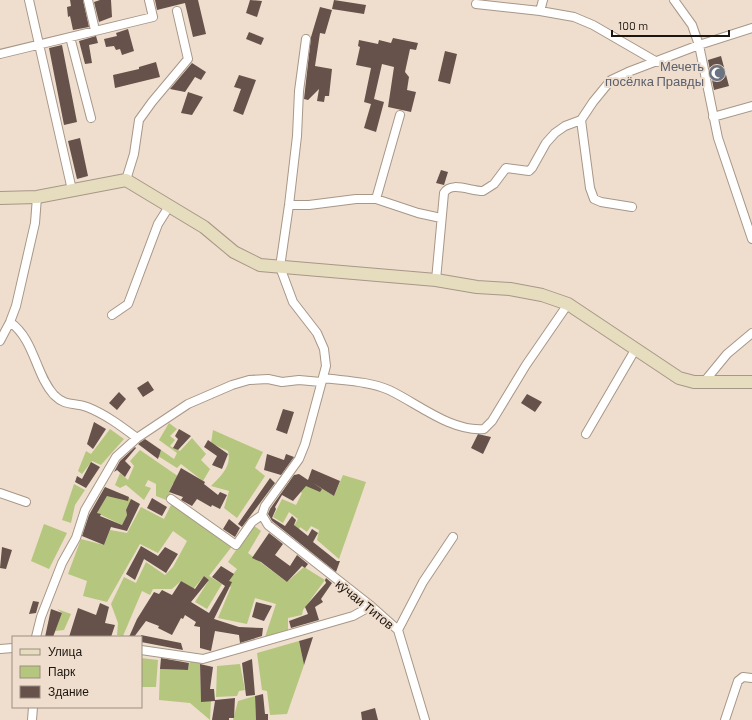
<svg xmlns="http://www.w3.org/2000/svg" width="752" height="720" font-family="Barlow,sans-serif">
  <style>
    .green { fill: #b5c67e }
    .building { fill: #66524b }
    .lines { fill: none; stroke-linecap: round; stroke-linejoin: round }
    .street-casing { stroke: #a79788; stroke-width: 10 }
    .secondary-casing { stroke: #a79788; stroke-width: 14 }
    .street { stroke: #fff; stroke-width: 8 }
    .secondary { stroke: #e6dcbe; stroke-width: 12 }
    .labels { text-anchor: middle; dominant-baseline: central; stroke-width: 4; stroke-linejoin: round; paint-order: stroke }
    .worship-label { font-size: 13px; fill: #5b616d; stroke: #efdecd; text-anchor: end }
    .street-label { font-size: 13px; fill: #1c1610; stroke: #efdecd }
  </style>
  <rect width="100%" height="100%" fill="#efdecd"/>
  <path class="green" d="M169,423l8,6 -7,7 5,4 -5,6 10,5 12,-13 14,16 -5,6 9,9 -7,12 -22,-17 -4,4 -19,-12 3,-6 13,9 3,-6 -18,-13z
    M110,429l14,10 -23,26 -9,-4 -10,13 -4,-3 8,-20 5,3z
    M213,430l50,22 -8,16 10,8 -28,42 -13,-10 5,-17 -18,-5c10,-10 21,-20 17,-35l-17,-8z
    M140,450l58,40 -19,-2 -6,-5 -4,9 4,4 -7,4 -10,-4v-12l-8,-4 -3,6 6,2 -7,12 -18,-15 -6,3 -5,-3 5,-12 8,7 6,-14 -4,-5z
    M343,475l23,7 -27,77 -22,-19 2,-10 -8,-4 -4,6 -7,-5 -2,5 -5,-4 5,-9 -9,-7 -6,11 -10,-6 9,-18 14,6 6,-12 -5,-5 16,-5 21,13z
    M74,484l11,6 -10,15 -4,18 -9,-3z
    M122,494l9,5 -5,11 1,5 -5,10 -25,-12 10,-17z
    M172,503l61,42 -24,31 13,8 -15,25 -12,-7 14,-22 -5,-4 -18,22 1,-13 -6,-4 -9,8h-19l-3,6 -8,-4 -19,45 -6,-1 1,-12 -7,-19 13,-27 12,6 10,-21 19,13 8,-8 14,-26 -14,-10 -15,22 -18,-9 -33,58 -24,-6 4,-15 -19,-7 13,-35 23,6 6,-15 17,3 14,-26 23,12z
    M44,524l23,9 -18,36 -18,-8z
    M253,525l8,6 -13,22 39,29 17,-15 21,13 -22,30 -1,5 -14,3v14l-23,5 11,-33 -21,-6 -8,26 -29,-6 13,-31 -5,-3 11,-15 -9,-7z
    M57,609l14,5 -7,16 -9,1 7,-18z
    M299,641l5,24 -17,49 -17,1 -3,-24 -5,-1 -5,-37z
    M141,658l17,2 -2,27h-15z
    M190,661l10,2 1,38h10l-1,19 -20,-17 -31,-3 1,-31 28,1z
    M240,664l5,26 -6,1 -2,5 -21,1 1,-31z
    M255,696l1,24h-23l5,-19z"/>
  <path class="building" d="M70,0h13l6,27 -16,3 -3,-14 -2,1 -1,-10 4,-1z
    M100,0h11l1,17 -13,5 -5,-20z
    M155,0h43l8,34 -13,3 -8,-34 -28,7z
    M250,0l12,1 -5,16 -11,-4z
    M334,0l32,5 -2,9 -32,-5z
    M320,7l12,3 -7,24 -5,-1 -5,33 17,3 -3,27h-4l-1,6 -7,-1 2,-12 -11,11 -4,-1 7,-62z
    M128,29l6,22 -12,4 -2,-6 -4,1 -2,-4 -8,1 -2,-8 13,-3 -1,-3z
    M249,32l15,6 -3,7 -15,-6z
    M96,36l2,7 -9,2 3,18 -7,1 -6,-23z
    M393,38l25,5 -2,7 -6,-1 -5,23 4,5 -2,13 9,2 -5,20 -23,-5 6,-40 -12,-3 -8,35 10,3 -8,30 -12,-4 7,-24 -7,-2 7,-34 -15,-3 4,-18 -2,-1 1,-6 19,4 1,-4 12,3z
    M62,45l15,77 -13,3 -15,-77z
    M445,51l12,3 -7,30 -12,-3z
    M721,56l8,30 -15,4 -6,-30z
    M156,62l4,15 -45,11 -2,-13 26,-6v-2z
    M192,63l14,9 -5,8 -6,-3 -10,15 -15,-3z
    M239,75l17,5 -13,35 -10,-4 8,-22 -7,-2z
    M188,92l15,5 -11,18 -11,-2z
    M80,138l8,38 -11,3 -9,-38z
    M441,170l7,2 -4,13 -8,-2z
    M148,381l6,9 -11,7 -6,-9z
    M119,392l7,7 -9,11 -8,-7z
    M527,394l15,8 -7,10 -14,-9z
    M283,409l11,3 -7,22 -11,-4z
    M94,422l12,7 -13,20 -6,-5z
    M179,429l12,7 -13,14 -5,-2 5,-9 -3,-3z
    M478,434l13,3 -8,17 -12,-6z
    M145,439l16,11 -3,9 -20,-15z
    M208,440l20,14 -6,15 -10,-4 5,-9 -13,-9z
    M135,447l1,1 -11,13 6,6 -6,10 -8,-7 -3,2 6,-11z
    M267,454l17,6 2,-6 8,3 -13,18 -17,-5z
    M91,462l9,5 -14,21 -11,-6 2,-6 5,3z
    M181,468l24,14 -1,2 14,11 2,-3 7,3 -7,14 -8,-4 -1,2 -14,-8 -5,7 -11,-6 2,-3 -14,-5z
    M312,469l28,12 -6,15 -21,-13 9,6 -2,3 -14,-6 -13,15 -11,-6 -7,12 1,2 -4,9 13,8 7,-10 4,4 -2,5 14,11 4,-7 6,4 -5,9 24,19h3l-4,11 -64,-51 -4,-7 2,-5 24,-34 5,-1 9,6z
    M270,478l5,5 -33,44 -4,-3z
    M105,487l24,10 -1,4 -21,-5 -10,17 4,1 -1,2 22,9 5,-10 -1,-5 5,-11 9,5 -13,27 -16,-4 -7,18 -22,-9 7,-21z
    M152,498l15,9 -5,9 -15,-8z
    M229,519l11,9 -5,9 -12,-8z
    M269,533l14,11 -8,11 15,11 7,-11 11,9 -3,4 -3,-2 -15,16 -26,-20 -9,-4z
    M141,546l17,10 7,-9 13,7 -12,19 -22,-14 -9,21 -9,-6z
    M2,547l10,3 -6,19 -6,-1z
    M221,566l13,8 -5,7 3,1 -18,37 25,8 24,1 -1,8 -22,7 -1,-8 -24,-4 -4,20 -11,-3v-21l-6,-1 2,-4 -11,-7 -2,4 -2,-1 -9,17 -14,-7 1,-2 -13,-5 -12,16h-5l8,-18 17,-27 5,2 3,-4 10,5 9,-14 14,8 9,-13 5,4 -18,22 18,11 16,-27 -13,-9z
    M326,578l6,5 -11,16 2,3 -8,5 4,13 -28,8 -2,-7 19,-7 -3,-7 21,-24 -1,-3z
    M33,601l6,1 -3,11 -7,1z
    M256,602l16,4 -8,15 -12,-4z
    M100,603l9,4 -4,16 10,2 -4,12h-42l9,-29 18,7z
    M51,609l11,4 -9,24h-8z
    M141,635l40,8 2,7 -42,-8z
    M313,637l-9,28 -5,-24z
    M161,658l28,5 -1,7 -28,-1z
    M252,659l3,36 -9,1 -4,-33z
    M200,664l13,3 -3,22h4l1,11 20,-2 -1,20h-5v2h-17l3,-19 -14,1z
    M263,694l2,20h3v6h-12l-1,-24z
    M375,708l3,12h-16l-1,-8z"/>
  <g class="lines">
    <g class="street-casing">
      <path id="street" d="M29,0l43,190
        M88,0l7,30
        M543,0l-3,11 34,6 19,8 64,37
        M674,0l18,25 7,20 19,93 34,101
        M476,4l64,7
        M70,37l21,81
        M0,54l153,-37 -4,-17
        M713,117l39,-11
        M581,120l9,68 4,11 7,3 31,5
        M126,180l8,-26 5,-34 13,-18 36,-43 -11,-48
        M376,199l24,-84
        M289,205h20l47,-6h20l42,14 23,5
        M436,280l8,-87c7,-12 26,-2 39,-2l11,-7 12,-16 23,3 3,-3 14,-25 9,-10 10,-7 16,-6 12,-18 18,-22 17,-8 71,-27 53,-17
        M112,315l16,-11 30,-80 12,-19
        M10,322c25,18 25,52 44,73 12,12 20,7 33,12 18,7 34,19 50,31
        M0,341l10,-19 6,-16 19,-83 2,-26
        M323,378c22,3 45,3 66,12 28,13 62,42 95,39l8,-8 34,-56 42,-61
        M704,382l23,-28 25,-21
        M586,434l49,-84
        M0,493l26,9
        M171,499l65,46 16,-23 10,-7 3,-9 34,-47 6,-15 21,-78 -2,-17 -7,-16 -24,-31 -13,-35 9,-62 8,-69 2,-45 7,-52
        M262,515l6,10 103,81 27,24 27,90
        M398,630l25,-48 30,-45
        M36,637l5,-20 21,-54 14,-25 9,-28 31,-53 21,-19 51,-34 44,-19 17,-5 19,-1 14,3 17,-2 22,2
        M0,649l13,-1
        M141,650l62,9 150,-43 18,-10
        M32,720l1,-13
        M725,720l13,-39 5,-4 9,1"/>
    </g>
    <g class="secondary-casing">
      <path id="secondary" d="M0,198l37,-1 89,-17 78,47 30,25 26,13 176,15 41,7 33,2 32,6 26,9 111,74 15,4h58"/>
    </g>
    <use href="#street" class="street"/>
    <use href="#secondary" class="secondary"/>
  </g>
  <defs>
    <g id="mosque-disc" transform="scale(0.9)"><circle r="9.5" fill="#6b7280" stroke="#efdecd"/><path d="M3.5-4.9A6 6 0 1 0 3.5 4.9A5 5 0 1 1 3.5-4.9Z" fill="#fff"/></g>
  </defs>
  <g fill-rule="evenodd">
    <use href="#mosque-disc" x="717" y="73"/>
  </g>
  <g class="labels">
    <g class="worship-label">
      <text x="704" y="66">Мечеть<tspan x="704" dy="15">посёлка Правды</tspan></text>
    </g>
    <g class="street-label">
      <text transform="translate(365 604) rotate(39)">кӯчаи Титов</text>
    </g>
  </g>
  <rect x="12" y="636" width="130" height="72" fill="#efdecd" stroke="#9b8e81"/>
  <rect x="20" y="649" width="20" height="6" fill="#e6dcbe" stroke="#9b8e81"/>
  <text x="48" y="656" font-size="12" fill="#1c1610">Улица</text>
  <rect x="20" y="666" width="20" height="12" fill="#b5c67e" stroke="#9b8e81"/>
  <text x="48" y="676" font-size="12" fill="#1c1610">Парк</text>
  <rect x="20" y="686" width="20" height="12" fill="#66524b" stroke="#9b8e81"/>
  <text x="48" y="696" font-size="12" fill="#1c1610">Здание</text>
  <path d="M612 30v6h117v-6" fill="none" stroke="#1c1610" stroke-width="2"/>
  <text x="618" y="30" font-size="12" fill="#1c1610" stroke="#efdecd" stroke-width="3" paint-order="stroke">100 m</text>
</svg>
